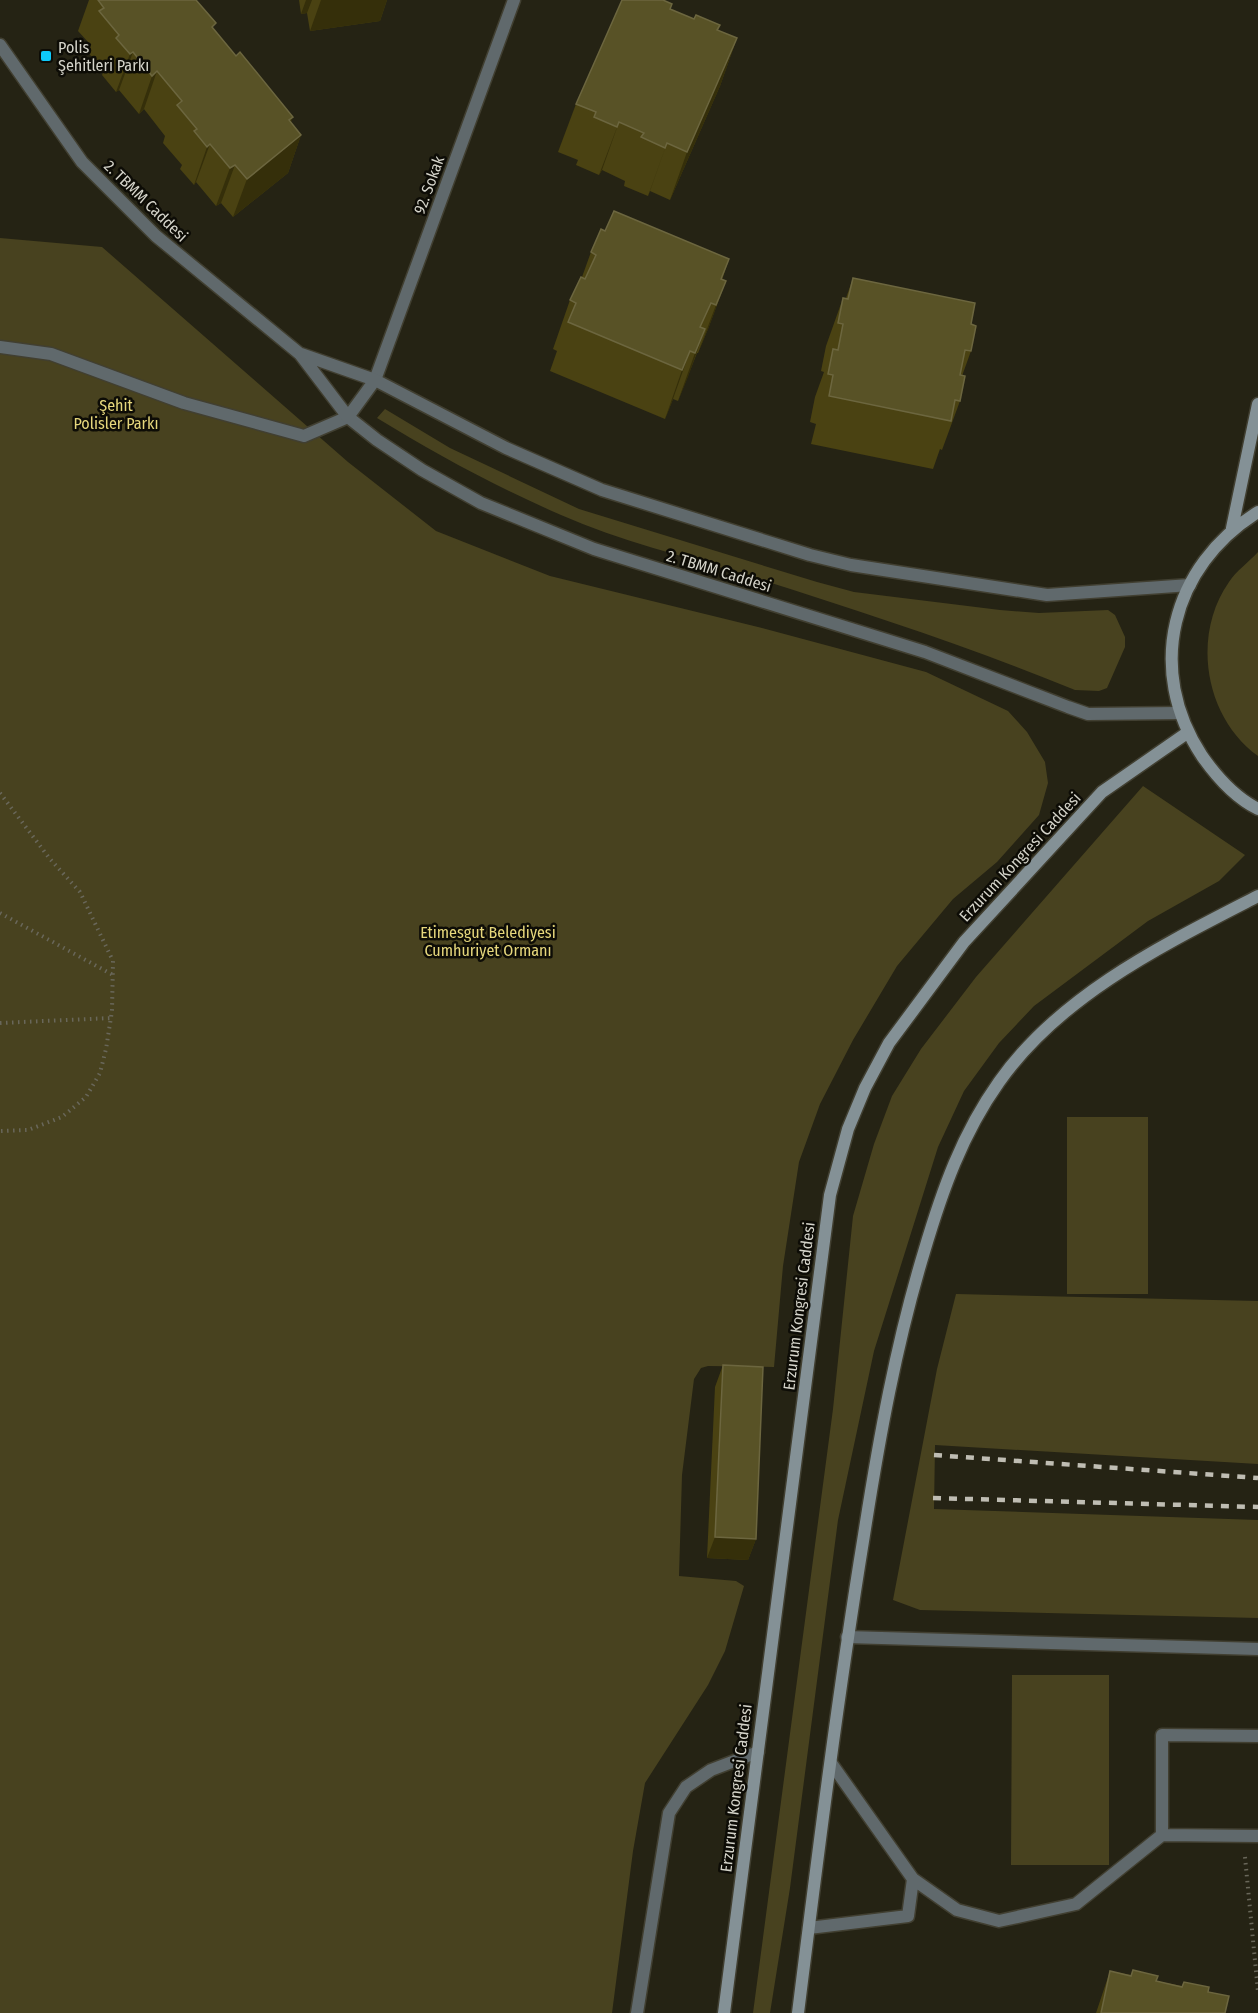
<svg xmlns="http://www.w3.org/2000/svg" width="1258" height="2013" font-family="'Fira Sans Condensed',sans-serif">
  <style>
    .green { fill: #48421f }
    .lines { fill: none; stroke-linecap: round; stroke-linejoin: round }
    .service-casing { stroke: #413f31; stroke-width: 15 }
    .minor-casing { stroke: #413f31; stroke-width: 15 }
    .tertiary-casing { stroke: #413f31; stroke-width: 15 }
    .secondary-casing { stroke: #413f31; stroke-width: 15 }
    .path { stroke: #69675a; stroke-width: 4; stroke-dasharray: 1.5 4.5; stroke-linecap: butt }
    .service { stroke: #60696c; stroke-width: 12 }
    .minor { stroke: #60696c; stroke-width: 12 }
    .tertiary { stroke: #60696c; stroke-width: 12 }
    .secondary { stroke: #849196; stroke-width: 12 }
    .rail { stroke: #bfbdb3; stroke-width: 4.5; stroke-dasharray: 8 8; stroke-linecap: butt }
    .wall { fill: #4a4212 }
    .shaded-wall { fill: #352f0a }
    .building { fill: #585226; stroke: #6c663f; stroke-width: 1.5 }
    .poi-dot { fill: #0ecafa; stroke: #0d0c06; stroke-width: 2 }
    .labels { text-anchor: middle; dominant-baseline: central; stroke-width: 5; stroke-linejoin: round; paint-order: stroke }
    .poi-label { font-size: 16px; fill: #d5d4ca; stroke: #0d0c06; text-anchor: start }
    .street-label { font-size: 16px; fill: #d5d4ca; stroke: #0d0c06 }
    .park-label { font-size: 16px; fill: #e6d77c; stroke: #0d0c06 }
  </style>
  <rect width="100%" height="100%" fill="#252314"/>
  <path class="green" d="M0,238l102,9 246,215 88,69 114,45 208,51 168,45 82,39 19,21 18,30 3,21 -9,32 -42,47 -44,37 -56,67 -44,74 -33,64 -21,58 -16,104 -9,101 -66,-1 -7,2 -7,11 -12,96 -3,101 57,5 8,5 -19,65 -17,34 -63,98 -12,68 -21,162h-612z
    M385,409l65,39 129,61 238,73 37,10 146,18 39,3 69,-3 7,5 10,22v10l-18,41 -8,3 -24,-1c-108,-44 -218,-80 -329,-115 -62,-19 -126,-34 -185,-60 -65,-28 -125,-61 -184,-97z
    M1258,552v204c-53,-38 -67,-120 -29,-174 7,-11 20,-20 29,-30z
    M1143,786l102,69 -26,26 -71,40 -114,85 -35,37 -35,48 -26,56 -64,204 -36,169 -48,368 -20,125h-17l80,-604 20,-193 21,-72 18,-48 29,-47 55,-72z
    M1067,1117h81v177h-81z
    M956,1294l302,7v163l-323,-19 -1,64 324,11v98l-338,-8 -27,-10 44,-231z
    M1012,1675h97v190h-98z"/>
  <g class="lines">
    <g class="service-casing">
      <path id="service" d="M637,2013l32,-200 17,-26 25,-17 47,-18"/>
    </g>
    <g class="minor-casing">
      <path id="minor" d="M0,347l51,7 133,49 120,33 44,-19
        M375,380l139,-380
        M847,1637l411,12
        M831,1763l82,116 44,31 42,11 77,-17 86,-69 96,1
        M1162,1835v-100l96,1
        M809,1928l99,-12 5,-37"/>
    </g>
    <g class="tertiary-casing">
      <path id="tertiary" d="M0,45l82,117 74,74 144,118 48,63 29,23 45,30 59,33 113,46 331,103 143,55 20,7 92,-1
        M301,354l74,26 131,68 96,42 208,65 41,10 196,30 143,-10
        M348,417l27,-37"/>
    </g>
    <g class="secondary-casing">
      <path id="secondary" d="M1258,512c-87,54 -113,158 -56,244 14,20 34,42 56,53
        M1232,528l26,-124
        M724,2013l106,-818 18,-66 17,-41 24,-45 75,-101 138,-150 85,-59
        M798,2013c20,-160 40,-319 66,-478 15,-96 32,-191 60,-283 18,-61 38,-118 75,-170 62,-88 166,-138 259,-186"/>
    </g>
    <path class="path" d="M0,793l50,66 30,33 33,69 -1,50 -6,38 -6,24 -14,24 -24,20 -34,13 -28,1
      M0,913l113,62
      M0,1023l111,-5
      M1245,1857l13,135"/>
    <use href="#service" class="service"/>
    <use href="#minor" class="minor"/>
    <use href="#tertiary" class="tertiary"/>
    <use href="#secondary" class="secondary"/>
    <path class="rail" d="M934,1455l324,23
      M933,1498l325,9"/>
  </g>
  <path class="wall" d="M89,0h107l18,29 87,106 -13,38 -55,44 -12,-14 -5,3 -20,-24 -2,3 -14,-16 2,-4 -19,-22 2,-7 -21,-27 -5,5 -20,-24 -3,2 -14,-17 2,-4 -19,-22 3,-7 -10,-11z
    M299,0h88l-7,21 -70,10 -3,-18 -6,1z
    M670,9l24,10 26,6 -2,5 19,8 -17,48 -50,114 -20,-9 -2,5 -24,-10 1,-5 -23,-11 -3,5 -23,-10 2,-5 -20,-8 18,-48z
    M605,231l124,28 -7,21 4,1 -18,48 -10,24h-1l-19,48 -5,-2 -8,20 -115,-48 7,-20 -4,-2 17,-49 12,-23 9,-25z
    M853,278l118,46v27l-9,25 -2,25 -18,49 -2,-1 -7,20 -122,-25 5,-20 -6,-2 5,-25 9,-25 -3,-1 5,-25 17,-48h3z
    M723,1365l33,174 -8,21 -41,-2 8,-171z
    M1133,1970l23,11 26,5 2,-4 24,10 17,21h-129l14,-42 21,4z"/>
  <path class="shaded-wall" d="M306,0h6l-5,13 -6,1z
    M321,0h66l-7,21 -70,10z
    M737,38l-17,48 -50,114 17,-48z
    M133,52l-14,38 -3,2 14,-38z
    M157,71l-13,38 -5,5 13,-38z
    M293,117l-12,35 20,-17 -13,38 -55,44 14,-38 42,-59z
    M619,122l-17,48 -3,5z
    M667,143l-17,48 -2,5z
    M210,144l-14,38 -2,3 13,-38z
    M235,165l-14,38 -5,3 14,-38z
    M726,281l-18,48 -10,24 18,-48z
    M705,329l-17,48 -10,24 17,-48z
    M690,351l-17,48 -8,20 17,-49z
    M715,1537l41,2 -8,21 -41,-2z"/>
  <path class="building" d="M98,0h98l20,23 -4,4 24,29 4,-4 53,65 -4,3 12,15 -54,44 -12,-14 -5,3 -20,-24 -3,3 -13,-16 3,-2 -20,-24 5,-4 -25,-30 -5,5 -19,-24 -3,2 -14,-16 3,-3 -20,-24 5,-3z
    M622,0h41l9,4 -2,5 24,10 2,-4 24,10 -3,5 20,8 -50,114 -20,-9 -2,5 -24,-11 3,-4 -25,-11 -2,5 -23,-10 2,-5 -20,-8z
    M614,211l115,48 -8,20 5,2 -10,24 -5,-2 -11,24 5,2 -10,24 -5,-2 -8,19 -114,-48 8,-19 -6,-3 11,-23 4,2 11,-24 -5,-3 10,-23 4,2z
    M853,278l122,25 -4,21 5,2 -5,25 -6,-1 -5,25 5,1 -5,25 -5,-1 -4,21 -122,-25 4,-21 -5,-1 5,-25 5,1 5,-26 -5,-1 5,-25 5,1z
    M723,1365l40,2 -7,172 -41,-2z
    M1133,1970l25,6 -2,5 26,6 2,-5 25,5 -1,5 21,4 -4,17h-124l9,-42 21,5z"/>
  <rect class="poi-dot" x="40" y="50" width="12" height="12" rx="3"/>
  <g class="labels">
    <g class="poi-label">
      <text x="58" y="47">Polis<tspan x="58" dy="18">Şehitleri Parkı</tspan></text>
    </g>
    <g class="street-label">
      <text transform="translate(429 185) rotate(-70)">92. Sokak</text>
      <text transform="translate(146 201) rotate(44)">2. TBMM Caddesi</text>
      <text transform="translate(719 571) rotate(17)">2. TBMM Caddesi</text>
      <text transform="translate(1020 857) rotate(-47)">Erzurum Kongresi Caddesi</text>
      <text transform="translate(799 1306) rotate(-83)">Erzurum Kongresi Caddesi</text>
      <text transform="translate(736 1788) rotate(-83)">Erzurum Kongresi Caddesi</text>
    </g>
    <g class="park-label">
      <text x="116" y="405">Şehit<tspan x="116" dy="18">Polisler Parkı</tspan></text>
      <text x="488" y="932">Etimesgut Belediyesi<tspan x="488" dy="18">Cumhuriyet Ormanı</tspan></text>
    </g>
  </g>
</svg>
